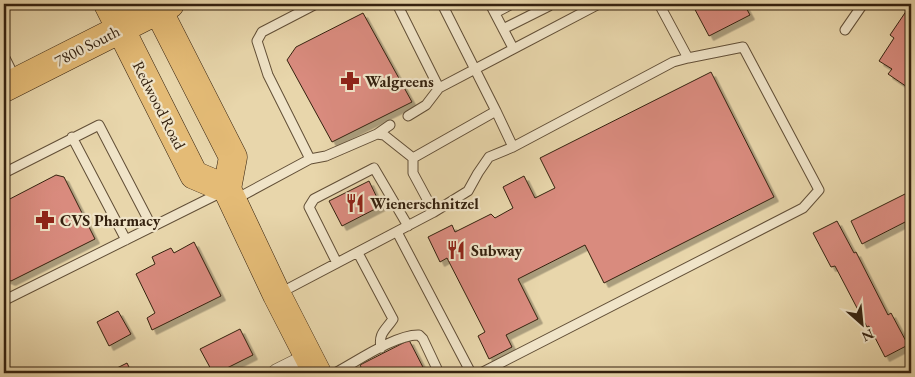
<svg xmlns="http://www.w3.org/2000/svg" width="915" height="377" font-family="'EB Garamond',serif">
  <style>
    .building { fill: #d98b7e; stroke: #34210f; filter: url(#shadow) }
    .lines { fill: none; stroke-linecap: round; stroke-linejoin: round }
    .lane-casing { stroke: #614e36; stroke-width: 11 }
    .street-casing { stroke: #614e36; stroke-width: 19 }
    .primary-casing { stroke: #34210f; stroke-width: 29 }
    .lane { stroke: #f0e4c8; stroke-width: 9 }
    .street { stroke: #f0e4c8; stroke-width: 18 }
    .primary { stroke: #e4bb76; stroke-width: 28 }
    .labels { text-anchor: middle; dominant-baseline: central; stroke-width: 4.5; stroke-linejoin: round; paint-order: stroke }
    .street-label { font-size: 16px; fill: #34210f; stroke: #f0e4c8 }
    .poi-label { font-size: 16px; font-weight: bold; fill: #34210f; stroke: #f0e4c8; text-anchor: start }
  </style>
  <defs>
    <filter id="shadow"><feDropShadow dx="4.5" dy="4.5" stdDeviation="0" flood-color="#0004"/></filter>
  </defs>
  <rect width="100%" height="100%" fill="#e8d6ab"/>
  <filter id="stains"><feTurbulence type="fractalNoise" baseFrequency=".004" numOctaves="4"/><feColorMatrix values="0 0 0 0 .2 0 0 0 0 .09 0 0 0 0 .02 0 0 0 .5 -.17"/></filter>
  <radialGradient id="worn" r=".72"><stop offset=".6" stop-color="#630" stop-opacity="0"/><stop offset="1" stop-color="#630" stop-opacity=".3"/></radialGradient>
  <path class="building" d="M692,4h52l6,11 -41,21z
    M911,4v84l-1,1 -22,-15 4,-5 -13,-8 15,-23 -4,-3z
    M363,13l49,89 -80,40 -45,-82 9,-13z
    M711,72l63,125 -170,86 -19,-38 -67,34 20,40 -32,16 6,12 -23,12 -11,-23 7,-4 -38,-74 -7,4 -12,-25 24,-12 3,7 36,-18 4,4 18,-10 -10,-21 21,-11 11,22 20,-10 -15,-30z
    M56,175l8,2 31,62 -84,42 -7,-3v-76z
    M369,181l12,25 -39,20 -13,-25z
    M911,191v28l-49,25 -11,-23z
    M837,221l17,32 2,-1 32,63 3,-2 17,32 -23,12 -16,-31 -2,1 -32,-61 -4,1 -18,-34z
    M194,242l27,54 -69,34 -5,-12 8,-5 -19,-39 19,-10 -3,-7 19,-9 3,5z
    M118,311l13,23 -22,12 -12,-24z
    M240,329l13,26 -36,18h-4l-13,-24z
    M409,340l17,33h-62l-4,-8z
    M127,363l5,10h-25z"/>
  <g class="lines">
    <g class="lane-casing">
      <path id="lane" d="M397,4l42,84 160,-84
        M490,4l23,44
        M495,13l17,-9
        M503,29l46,-23v-2
        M845,30l18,-26
        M4,56l12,24
        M496,111l17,36 160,-85 15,-4 -29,-54
        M408,116l18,-11 13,-17
        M377,134l13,-9
        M72,137l54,103
        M310,159l-42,-84 -11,-34 5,-9 54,-28
        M4,173l95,-48 53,102
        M234,200l76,-41 16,-3 51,-22 7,1 29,23
        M434,212l34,-21 10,-18 11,-16 24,-10
        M397,232l74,141
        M358,253l35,66c-7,11 -15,14 -12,29
        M337,263l-28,-56 5,-8 60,-31 34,58
        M278,294l156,-82 -21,-39v-15l83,-47 -54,-107
        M4,299h3l213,-106
        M335,373c21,-11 61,-39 84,-38l4,4 16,34
        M481,373l322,-165 16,-18 -76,-143 -55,11"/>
    </g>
    <g class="street-casing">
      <path id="street" d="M277,373l32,-16"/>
    </g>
    <g class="primary-casing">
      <path id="primary" d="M108,4l86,171 33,14
        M155,4l78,153 -6,32 50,106 40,78
        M4,88l166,-84"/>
    </g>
    <use href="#lane" class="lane"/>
    <use href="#street" class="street"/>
    <use href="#primary" class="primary"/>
  </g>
  <defs>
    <g id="pharmacy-bare" transform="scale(1.5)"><path d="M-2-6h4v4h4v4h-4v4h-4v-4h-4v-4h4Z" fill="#8f2418" stroke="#f0e4c8" stroke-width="2.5" paint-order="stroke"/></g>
    <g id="restaurant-bare" transform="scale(1.5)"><path d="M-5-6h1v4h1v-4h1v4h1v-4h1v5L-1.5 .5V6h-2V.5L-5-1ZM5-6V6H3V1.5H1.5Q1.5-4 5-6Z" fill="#8f2418" stroke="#f0e4c8" stroke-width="2.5" paint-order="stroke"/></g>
  </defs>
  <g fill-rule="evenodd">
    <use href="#pharmacy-bare" x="350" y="81"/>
    <use href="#restaurant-bare" x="355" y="203"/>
    <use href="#pharmacy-bare" x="45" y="220"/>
    <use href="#restaurant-bare" x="456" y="250"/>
  </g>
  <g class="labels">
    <g class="street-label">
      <text transform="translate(87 46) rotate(-27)">7800 South</text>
      <text transform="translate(159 105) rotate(63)">Redwood Road</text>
    </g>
    <g class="poi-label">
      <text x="365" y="81">Walgreens</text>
      <text x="370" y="203">Wienerschnitzel</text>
      <text x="60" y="220">CVS Pharmacy</text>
      <text x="471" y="250">Subway</text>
    </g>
  </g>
  <rect width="915" height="377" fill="none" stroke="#e8d6ab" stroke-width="20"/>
  <rect x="5" y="5" width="905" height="367" fill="none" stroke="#34210f" stroke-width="2.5"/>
  <rect x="10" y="10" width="895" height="357" fill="none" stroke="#34210f"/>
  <g transform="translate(862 324) rotate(153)" stroke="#f0e4c8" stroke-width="4" paint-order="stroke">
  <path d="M0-4L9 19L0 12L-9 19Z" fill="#34210f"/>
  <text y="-8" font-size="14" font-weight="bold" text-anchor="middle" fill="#34210f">N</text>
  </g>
  <rect width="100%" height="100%" filter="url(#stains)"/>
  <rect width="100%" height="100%" fill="url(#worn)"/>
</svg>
